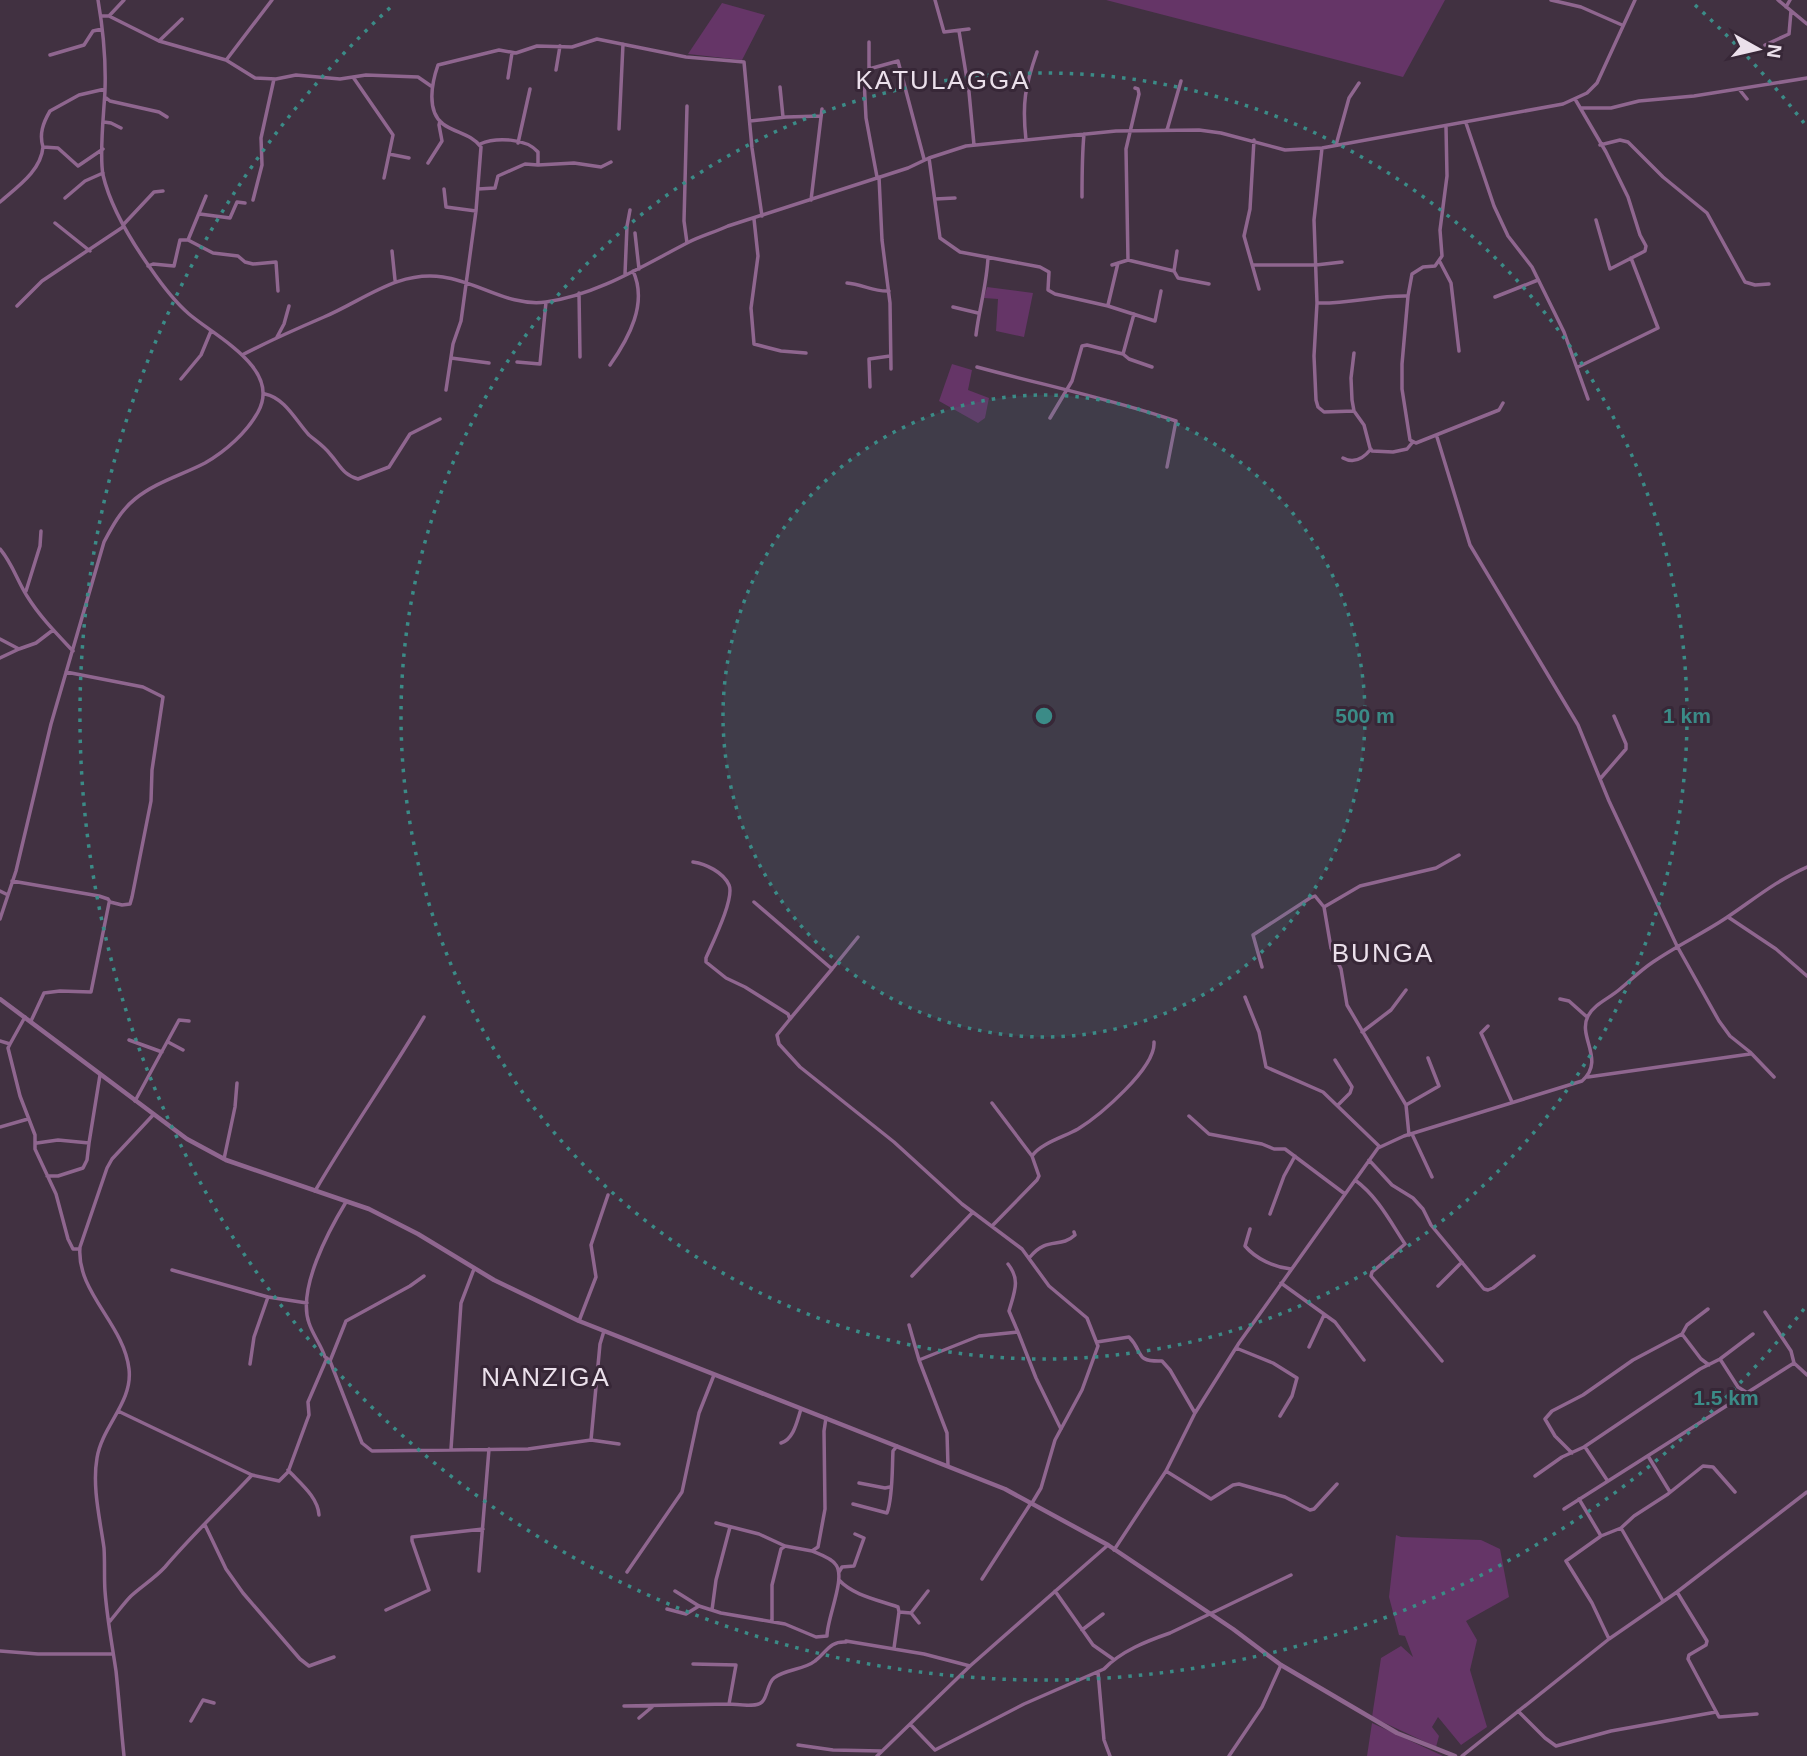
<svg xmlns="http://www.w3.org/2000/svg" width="1807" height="1756" font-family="Arial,sans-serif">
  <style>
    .green { fill: #653567 }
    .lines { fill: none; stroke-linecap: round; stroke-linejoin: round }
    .minor { stroke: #8f668f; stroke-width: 3.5 }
    .tertiary { stroke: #8f668f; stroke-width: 4.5 }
    .ring { fill: none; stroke: #3b8b87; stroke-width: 3.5; stroke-dasharray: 3.5 7 }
    .labels { text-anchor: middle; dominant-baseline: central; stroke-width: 6; stroke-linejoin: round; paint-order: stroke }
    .quarter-label { font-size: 26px; letter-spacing: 2px; fill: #ebe0eb; stroke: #372737 }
    .centre { fill: #3b8b87; stroke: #372737; stroke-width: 3.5 }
    .ring-label { font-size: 21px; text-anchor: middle; font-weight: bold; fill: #3b8b87; stroke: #372737; stroke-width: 6; stroke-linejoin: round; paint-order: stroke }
  </style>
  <rect width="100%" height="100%" fill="#413141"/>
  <path class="green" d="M1106,0h339l-42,77z
    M722,3l43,12 -23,45 -54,-6z
    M987,287l46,6 -9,44 -28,-6 2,-32 -14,-1z
    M952,364l20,6 -4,20 21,8 -4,20 -7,5 -39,-22z
    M1396,1535l5,2 80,3 19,9 9,48 -43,24 11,19 -7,30 17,57 -26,18 -23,-28 -6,10 7,9 -3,11 -64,-30 9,-59 20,-12 12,11 -8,-21 -6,-1 -10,-38z
    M1372,1723l71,33h-76z"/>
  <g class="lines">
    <path class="minor" d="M935,0l9,32 25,-3
      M1551,0l30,7 41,18
      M1778,0l29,24
      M1786,7l4,-7
      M101,16h8l50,25 67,19 29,18 21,1 20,-4 44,4 26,-4 52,2 13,9
      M109,16l15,-16
      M959,31l10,61 5,53
      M159,41l23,-22
      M869,42v27l-5,10 2,39 11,59
      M1765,45l24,-11 2,-23
      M50,55l34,-10 9,-14 9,-2
      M227,59l45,-59
      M869,69l29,-8 26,98
      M556,70l4,-24
      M353,77l40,58 -9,43
      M508,78l4,-25
      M780,87l3,30
      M1739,89l8,10
      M105,97l5,4 49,11 8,5
      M1575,99l31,53 22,45 12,38 6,11 -1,5 -35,18 -14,-49
      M687,106l-3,115 3,22
      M1581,108h30l28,-7 55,-5 113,-18
      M750,121l36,-4 35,-1
      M104,122l7,1 10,5
      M1466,123l28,83 14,30 24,31 32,65 24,67
      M1446,127l1,49 -7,54 2,26 -7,10 -12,1 -11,7 -4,22 -6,68v25l8,51 6,3 83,-33 4,-7
      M619,129l4,-85
      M1167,130l14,-49
      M1026,140c-4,-36 -1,-54 11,-88
      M1254,140l-4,69 -6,27 15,53
      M518,143l12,-54
      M1336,145l13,-47 10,-15
      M1600,145l20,-5 8,2 35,35 44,36 38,69 10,3 14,-1
      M43,147c-4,-13 0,-24 7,-36l29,-16 26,-6
      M1322,148l-8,72 3,83 -3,53 2,44 2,7 6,5 30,-1
      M389,154l20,4
      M929,158l11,80 20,14 80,15 9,5 -1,18 7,4 53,12 47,15 6,-30
      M428,163l14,-22 -3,-16 1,-4
      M538,165l36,-2 27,4 10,-5
      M879,177l3,63 8,63 1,66
      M444,189l2,18 30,4
      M478,189l17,-1 3,-12 27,-12 13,1v-13c-12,-14 -42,-15 -58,-8
      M1082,197c0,-22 0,-42 2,-63
      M65,198l20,-17 18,-8
      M935,199l20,-1
      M253,200l9,-35 -1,-27 13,-59
      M811,200l11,-91
      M0,202c17,-15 41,-31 43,-55l15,1 20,18 25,-17
      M200,214l30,4 7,-16 8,1
      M754,219l4,37 -7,52 3,36 27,7 25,2
      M55,223l35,28
      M123,225l31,-33 9,-1
      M635,233l4,36
      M188,240l25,13 25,3 7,6 8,2 23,-2 2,29
      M392,251l3,29
      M1128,260l-2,-111 13,-55 -1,-5 -3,-1
      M1440,262l11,21 8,68
      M1112,265l16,-5 46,11 4,7 31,6
      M1253,265h63l26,-3
      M148,266l5,-2 21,2 6,-26h8l18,-44
      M1174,271l3,-20
      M625,274l2,-48 3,-16
      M847,283c15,1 27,9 42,8
      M579,293l1,64
      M1495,297l43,-17
      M1317,303c32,1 61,-8 91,-7
      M1108,305l10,-42
      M17,306l25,-25 81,-54
      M953,307l25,6
      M976,335c3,-26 11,-51 12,-78
      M277,337l7,-13 5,-18
      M1354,353l-3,25 1,22 2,11 10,14 6,23 2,3 21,1 14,-3 5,-6
      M1123,354l11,-40
      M242,355c27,-14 54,-26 82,-38 40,-17 74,-47 119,-40 36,5 66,30 103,25 51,-7 98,-37 143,-60 12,-6 26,-10 39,-16l180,-58 21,-10 37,-12 150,-15 83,-1 22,3 64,17 37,-2 241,-44 24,-11 10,-10 38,-83
      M451,358l38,5
      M517,362l23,2 6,-62
      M610,365c19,-27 38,-62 23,-94
      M977,367c66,18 134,32 199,54l-9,46
      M1578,367l80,-39 -27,-70
      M181,379l20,-24 10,-24
      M870,387l-1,-28 21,-3
      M446,390l7,-46 8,-23 15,-110 5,-64c-9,-13 -26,-14 -38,-23 -17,-13 -11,-42 -5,-59l61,-15 17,3 21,-7 35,1 25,-8 89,18 58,5 8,86 10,68
      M265,394c20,4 31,27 44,41 7,6 15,11 21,19 10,11 13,21 28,25l31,-12 21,-33 30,-15
      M1050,418l22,-37 10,-35 5,-1 36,9 6,5 23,8
      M1437,437l33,108 108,180 31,76 68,145 42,75 11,15 20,16 24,25
      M1343,458c11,6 20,1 28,-9
      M0,549c12,14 17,31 27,47 13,21 30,38 46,55
      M26,591l14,-45 1,-15
      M0,639l19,10 17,-6 17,-13
      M0,658l19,-9
      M1600,779l26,-30v-5l-12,-28
      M693,862c13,2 30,10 36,23 6,13 -17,59 -23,73v4l20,16 19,9 43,27 2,5 -13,16 2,9 21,23 94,75 68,62 60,45 27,37 38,32 11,28 -16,44 -27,50 -14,48 -9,15
      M12,881l87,15 9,3 2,3 12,3 8,-1 2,-7 19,-96 1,-31 11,-73 -20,-10 -77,-15
      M0,891l8,4
      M754,902l78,67 -42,50
      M1324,907l36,-21 76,-18 23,-13
      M1728,917l48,32 31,27
      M0,919l16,-48 35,-147 53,-182c8,-15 17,-32 31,-43 21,-17 47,-24 70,-36 21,-12 42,-31 53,-51 24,-43 -42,-75 -69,-98 -15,-13 -27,-29 -38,-45 -20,-28 -40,-60 -48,-94 -4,-21 1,-62 2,-85 1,-29 -2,-61 -7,-90
      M1262,967l-9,-32 57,-37 5,-2 9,11 7,41 10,21 6,36 59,100
      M832,969l26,-32
      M1245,997l14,35 7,35 57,25 57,55
      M1560,999l9,2 18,16
      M31,1021l13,-28 16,-2 31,1 18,-89
      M1488,1026l-7,7 31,69
      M1362,1032l29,-22 15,-20
      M129,1040l33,12
      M0,1041l10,3 15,-27
      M168,1042l15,8
      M10,1044l-2,4 12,48 15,39v14l21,45 12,45 5,10h7
      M1335,1060l17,27 -2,6 -12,12
      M1588,1077l162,-23
      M135,1101l44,-81 10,1
      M992,1103l40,53
      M1189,1116l20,18 53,10 12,5h11l60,45
      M0,1127l28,-8
      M1412,1134l20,43
      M1409,1135l-3,-30 33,-19 -11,-28
      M37,1143l21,-3 31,3 11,-68
      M224,1159l11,-52 2,-24
      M1369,1160l23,25 21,13 10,11 8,16 53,64 4,1 5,-2 41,-32
      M47,1176h11l25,-8 4,-8 2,-17
      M1355,1180c22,16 35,41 50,64l-33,28 -1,4 71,85
      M315,1191c35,-60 74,-115 109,-174
      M346,1202c-17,28 -49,87 -37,121 4,12 12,22 16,34l5,4 32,82 10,8 156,-2 63,-9 9,-96 4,-13
      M1270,1214l14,-38 11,-20
      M992,1226l45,-46 2,-4 -7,-20c9,-13 32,-19 46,-27 21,-13 78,-61 76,-87
      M1250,1229l-5,17c11,13 29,21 46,23
      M1030,1257c17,-21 30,-8 45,-22l-1,-3
      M1008,1264c13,16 6,29 1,47l9,21
      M172,1270l96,27
      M912,1276l61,-64
      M1281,1283l54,39 29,38
      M1438,1286l24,-24
      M1765,1312l26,39 3,12 13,12
      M579,1321l17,-44 -5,-32 17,-50
      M909,1325l10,35 28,73 1,33
      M1682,1334l19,25 8,6
      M1097,1342l32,-5c15,15 5,25 33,24l8,9 25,43
      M1309,1347l15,-32
      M1236,1348l37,15 24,15 -5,18 -12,20
      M1720,1359l18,28 8,5
      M919,1360l60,-24 39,-4 18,46 25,51
      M330,1361l16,-40 64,-35 14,-10
      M250,1364l4,-27 14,-40 39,6
      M118,1411l134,64 27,6 9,-9 21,-57 -1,-13 19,-44
      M591,1440l28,4
      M781,1443c13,-4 16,-22 20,-34
      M1585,1447l22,33
      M451,1449l10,-146 13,-34
      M1572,1453l-17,-17 -10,-17 7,-8 31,-16 50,-35 49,-26 5,-9 21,-16
      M1648,1456l22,36
      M288,1470c12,13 30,27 31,45
      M1166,1471l45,28 22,-14 6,-1 46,13 25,13 4,-1 23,-25
      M1535,1476l27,-19 22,-10 116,-78 20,-10 33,-25
      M859,1483l26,5 5,-1
      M1579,1499l22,37
      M853,1504l34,9c6,-16 5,-44 6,-62l4,-5
      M1564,1509l230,-146
      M716,1523l43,11 26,12
      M205,1525l21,44 17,24 57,66 9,7 25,-9
      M1621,1528l42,73
      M1114,1550l52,-79 29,-58 44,-70 139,-195 26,-12 178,-55c24,-21 -5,-44 6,-65 6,-12 22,-18 32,-27 11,-9 21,-19 33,-27 23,-16 49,-28 73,-44 27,-18 51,-38 81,-51
      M479,1571l10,-122
      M627,1572l55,-80 17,-79 15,-38
      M839,1572l3,-5 12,-1 10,-28 -9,-4
      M982,1579l49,-76
      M839,1580c15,16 40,20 59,27l1,5
      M675,1591l24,15 22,7 64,11 31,13 11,-1c0,-18 19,-58 9,-71 -4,-7 -17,-11 -24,-14
      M1055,1591l38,54 20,14
      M1677,1592l30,49 -1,4 -17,10 -1,4 31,58 38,-3
      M667,1609l19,5 13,-8
      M386,1610l43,-20 -17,-49v-4l71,-8
      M712,1610l4,-30 14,-53
      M911,1613l17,-22
      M110,1621c7,-8 14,-18 21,-25 11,-10 24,-18 34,-29 27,-32 58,-61 87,-92
      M772,1621v-36l9,-36 4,-3 27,5 6,-4 7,-38 -1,-78 2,-13
      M1082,1630l21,-16
      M1609,1639l-17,-36 -26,-42 35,-25 20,-8 13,-12 34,-22 35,-28 10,1 22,25
      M846,1641l78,13 46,12
      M894,1648l5,-36 12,1 8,10
      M0,1651l38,3h75
      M693,1664l43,1 -7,39c8,0 27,4 33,-2 6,-6 5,-18 12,-24 11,-9 30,-8 41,-17 12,-9 14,-20 31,-19
      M1098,1672l6,68 6,16
      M624,1706l105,-2
      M1518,1711l27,27 11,8 55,-15 105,-19
      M639,1718l13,-11
      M191,1721l12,-21 11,3
      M910,1724l25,26 89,-46 80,-35c17,-18 43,-28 66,-36l121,-58
      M798,1745l35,5 48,1
      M124,1756c-3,-28 -5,-57 -8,-85 -4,-27 -9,-53 -11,-80 -1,-14 0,-28 -1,-43 -4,-29 -12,-61 -7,-90 5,-32 36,-56 32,-89 -5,-45 -53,-77 -49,-122l27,-79 5,-9 42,-45
      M877,1756l93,-90 138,-121
      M1229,1756l33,-49 19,-42
      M1462,1756l147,-117 68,-47 130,-100"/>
    <path class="tertiary" d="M0,999l187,140 39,21 143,49 49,25 76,46 85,41 426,168 103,56 125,84 48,36 116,68 58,23"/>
  </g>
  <circle cx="1044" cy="716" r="321" fill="#3b8b87" fill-opacity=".12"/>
  <g class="ring">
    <circle cx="1044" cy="716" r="321"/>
    <circle cx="1044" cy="716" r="643"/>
    <path d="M1804 1309A964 964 0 1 1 393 5M1695 5A964 964 0 0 1 1804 123"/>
  </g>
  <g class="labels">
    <g class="quarter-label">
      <text x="943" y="80">KATULAGGA</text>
      <text x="1383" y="953">BUNGA</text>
      <text x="546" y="1377">NANZIGA</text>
    </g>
  </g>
  <circle cx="1044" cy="716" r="10" class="centre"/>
  <g class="ring-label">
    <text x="1365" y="723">500 m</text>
    <text x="1687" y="723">1 km</text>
    <text x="1726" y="1405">1.5 km</text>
  </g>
  <g transform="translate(1758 49) rotate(98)" stroke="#372737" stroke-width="5" paint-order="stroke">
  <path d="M0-5L12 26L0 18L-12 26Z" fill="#ebe0eb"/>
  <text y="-10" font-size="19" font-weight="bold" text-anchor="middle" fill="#ebe0eb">N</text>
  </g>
</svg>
